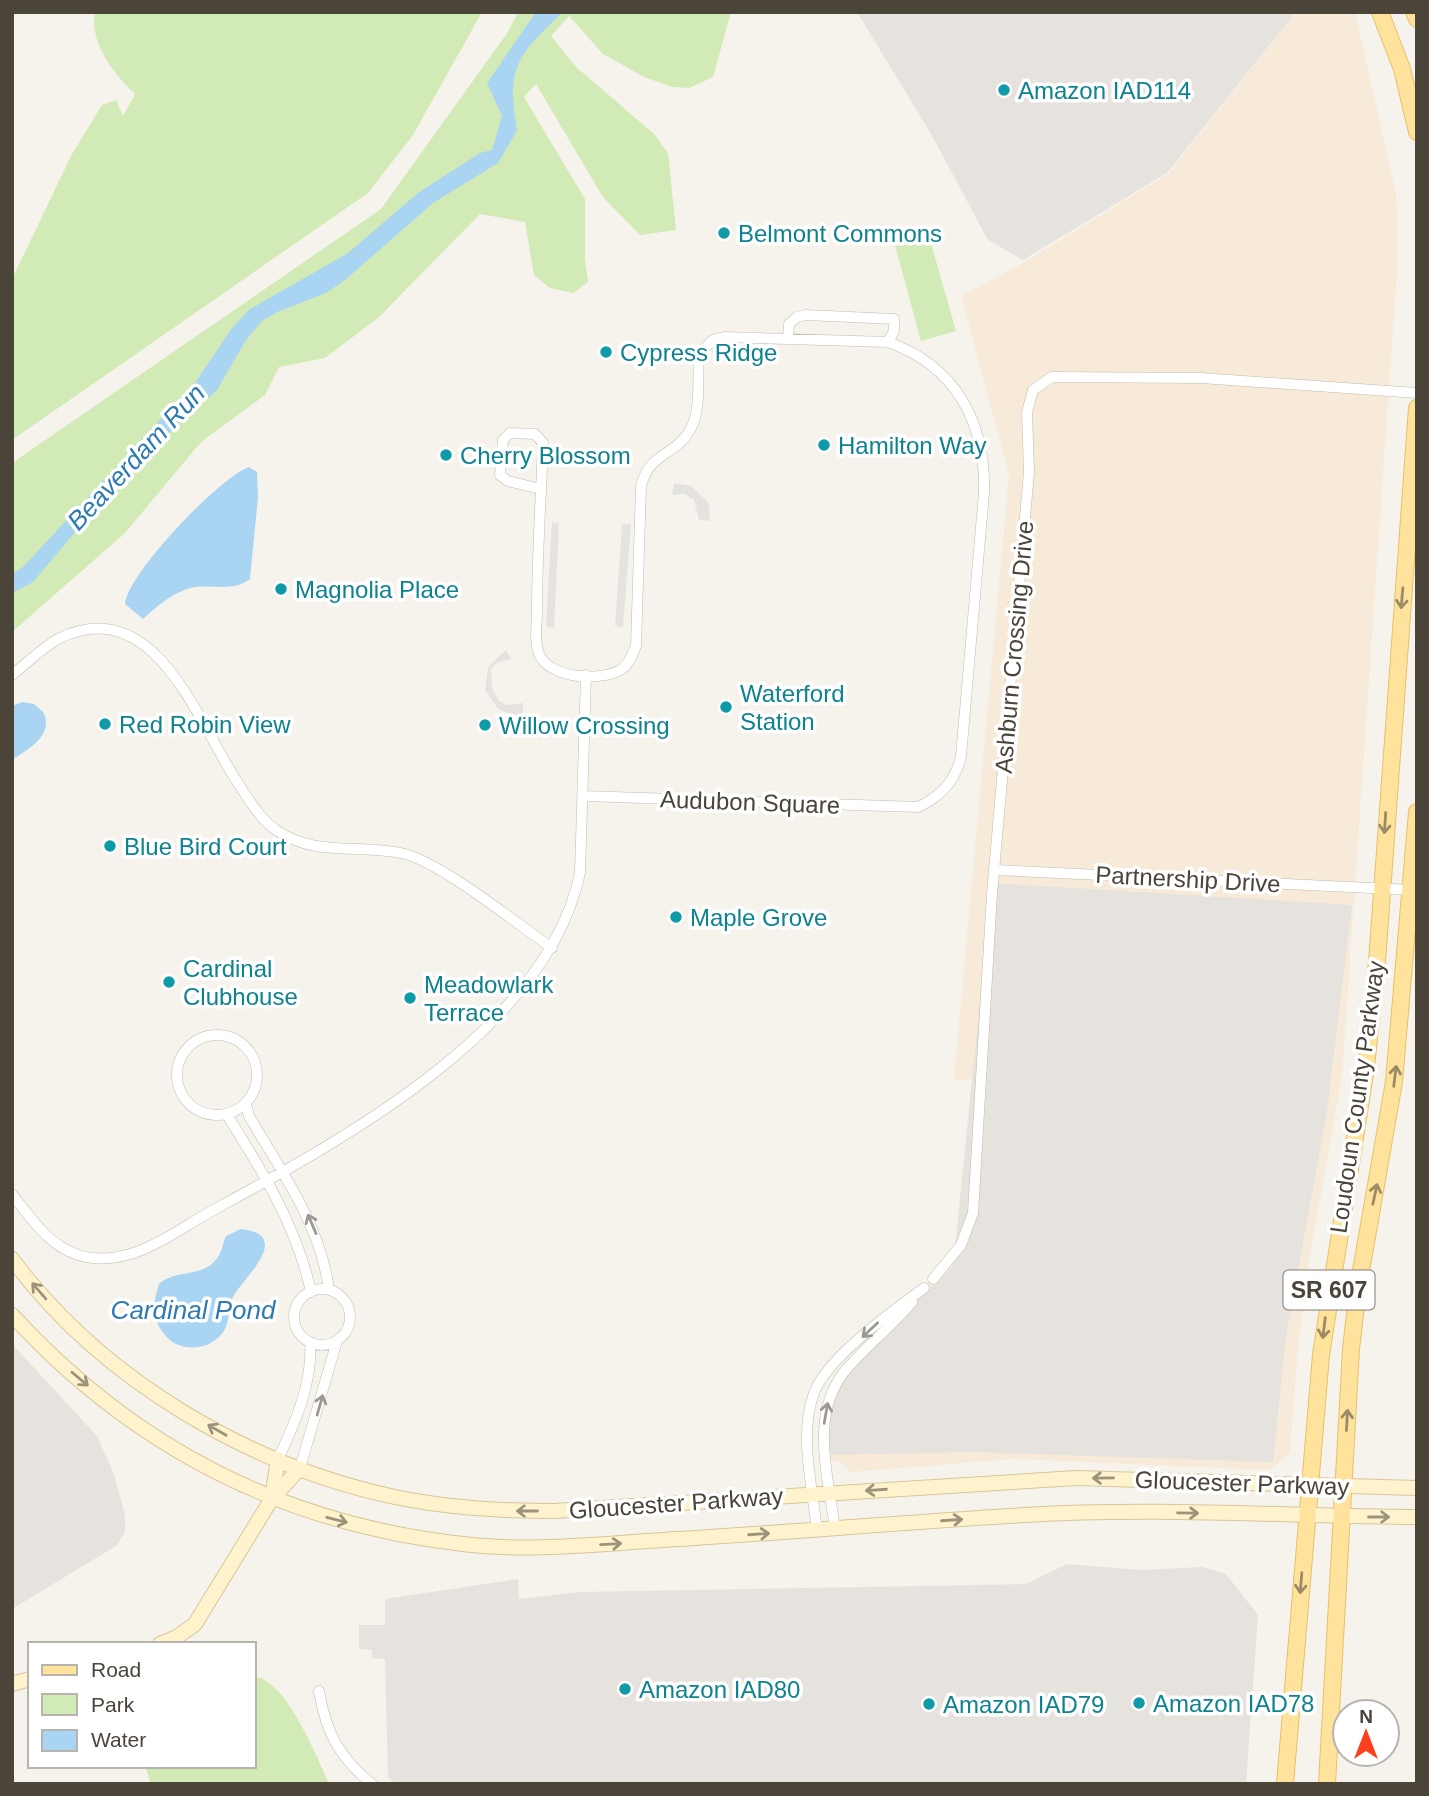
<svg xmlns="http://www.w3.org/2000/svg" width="1429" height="1796" font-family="Helvetica,sans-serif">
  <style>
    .commercial { fill: #f7ead8 }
    .industrial { fill: #e6e2dd }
    .green { fill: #d2eab5 }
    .parking { fill: #e5e3e0 }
    .water { fill: #a9d4f2 }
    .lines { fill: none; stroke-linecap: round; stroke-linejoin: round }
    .street-casing { stroke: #c2bbae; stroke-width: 11 }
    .secondary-casing { stroke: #d6c79b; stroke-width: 16 }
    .primary-casing { stroke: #e6c16a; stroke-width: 18 }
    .street { stroke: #fff; stroke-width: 10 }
    .secondary { stroke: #fff3cd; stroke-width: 14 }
    .primary { stroke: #ffe39c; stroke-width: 16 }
    .oneway { stroke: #9c8c66 }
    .oneway2 { stroke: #9c9892 }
    .oneway3 { stroke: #9c937c }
    .culture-dot { fill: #0f9aa8; stroke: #fff; stroke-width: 2.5 }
    .labels { text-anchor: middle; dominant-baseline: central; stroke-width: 7; stroke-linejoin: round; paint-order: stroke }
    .shield { fill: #fff; stroke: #817c74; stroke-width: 2 }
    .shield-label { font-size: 23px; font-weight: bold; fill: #4b4439 }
    .culture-label { font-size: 24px; fill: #0d838f; stroke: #fff; text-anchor: start }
    .street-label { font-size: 24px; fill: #4b4439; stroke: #fff }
    .water-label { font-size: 26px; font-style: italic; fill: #2e7ab2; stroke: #fff }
  </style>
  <rect width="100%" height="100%" fill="#f6f3ec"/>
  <path class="commercial" d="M1296,12h59l41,182 2,61 -56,821 -32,179 -12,91 -8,107 -20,17 -256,-11 -163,13 -13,-11 -15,1 23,-97 115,-117 16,-168 -23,-1 55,-604 -48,-179 55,-29 152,-93z"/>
  <path class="industrial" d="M857,12h435v5l-125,156 -144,87 -35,-20 -58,-108z
    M992,883l360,22 -25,207 -41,224 -13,126 -298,-10 -147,3 -2,-41 26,-53 101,-94z
    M12,1344l85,92 17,38 11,42v16l-9,14 -104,63z
    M1067,1564l74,6 61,-3 24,7 32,41 -12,169h-850l-8,-7 -3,-118 -13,-1v-8l-13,-1v-24h26v-26l133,-20 1,20 61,-7 446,-8z"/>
  <path class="green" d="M95,12h387l-69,123 -45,58 -356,247v-161l60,-125 30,-49 14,-5 7,16 12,-22c-21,-20 -46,-51 -40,-82z
    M518,12h213l-18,65 -24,11 -17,-1 -28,-10 -41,-23 -34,-38 -18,20 24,30 78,67 15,20 8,77 -36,5 -37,-38 -67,-113 -12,13 61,102v60l3,23 -15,11 -23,-5 -16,-13 -9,-53 -45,-8 -101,103 -54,41 -46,9 -14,28 -64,47 -76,91 -113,99v-169l369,-254 127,-177z
    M927,229l29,102 -35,10 -28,-103z
    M254,1677c31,0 64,82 75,107h-178l-5,-15 -7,-3h115z"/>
  <path class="parking" d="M674,483l17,3 18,17 1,18 -11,-1 -5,-20 -9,-6 -13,1z
    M552,522l7,1 -5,105 -8,-2z
    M622,524h9l-8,103 -8,-1z
    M506,650l5,9 -15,4 -5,6 1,19 6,12 9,5 16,-2v12l-13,-1 -12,-5 -13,-19 3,-23z"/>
  <path class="water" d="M536,12h27c-46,44 -57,54 -46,118l-19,33 -65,40 -88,77 -19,13 -49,19 -15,9 -16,19 -29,50 -39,34 -96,100 -49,58 -21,11v-19l11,-7 174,-187 35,-52 18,-19 98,-56 70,-60 62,-40 12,-3 10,-34 -15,-33z
    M249,467l8,5 1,25 -8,82c-18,14 -40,4 -60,9 -19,6 -33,18 -47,31l-18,-15c2,-30 95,-127 124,-137z
    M22,702l12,2 9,8c12,23 -15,37 -31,48v-54z
    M241,1229c54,6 1,50 -8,68 -5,10 -3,22 -8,32 -12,22 -45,25 -60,6 -14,-16 -12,-32 -6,-51 18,-16 44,-5 59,-27 4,-6 5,-14 8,-21z"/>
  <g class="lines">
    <g class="street-casing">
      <path id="street" d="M541,489l-33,-8 -8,-6 3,-35 7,-7 25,1 8,9c-2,56 -6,112 -6,168 0,14 -3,30 2,43 10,25 62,28 83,15 8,-6 10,-14 14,-23l5,-160c9,-35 35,-30 49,-56 12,-20 7,-54 9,-76l14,-14 11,-3 164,5 6,-11v-12l-88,-4 -9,2 -8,7 -1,14
        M12,675c15,-12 30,-27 46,-36 96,-48 139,81 178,141 12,18 22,37 40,50 40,28 85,13 129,24 38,10 111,69 147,94
        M583,796l335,11c22,-10 38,-27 43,-51l23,-263c2,-70 -28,-127 -96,-151
        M995,870l418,20
        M177 1075a40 40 0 1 1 80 0a40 40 0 1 1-80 0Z
        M246,1104l3,12c33,57 71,107 80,174
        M227,1115c35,55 70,112 84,177
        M12,1194c21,27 42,60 80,64 47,5 86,-29 125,-50 129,-70 331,-180 363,-335l6,-198
        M933,1279l28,-34 12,-32 19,-319 37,-422 -2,-60 6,-22 19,-13 149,1 216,15
        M294 1317a28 28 0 1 1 56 0a28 28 0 1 1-56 0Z
        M278,1459c17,-36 35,-76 32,-117
        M300,1468l37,-127
        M835,1530c-6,-52 -26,-113 9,-158 21,-25 47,-45 68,-70
        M817,1531c-4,-42 -18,-94 -4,-135 12,-38 79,-84 111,-108
        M319,1691c7,42 20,66 53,93"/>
    </g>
    <g class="secondary-casing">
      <path id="secondary" d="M12,1259c89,120 237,207 383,238 53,11 105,14 159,14l522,-33 341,10
        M12,1315c123,134 272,209 451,229 66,8 134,0 200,-4 121,-7 241,-18 362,-25 130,-8 261,1 392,2
        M272,1498l6,-39
        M160,1644l17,-7 18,-13 76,-124 29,-32
        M12,1684l18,-5"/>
    </g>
    <g class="primary-casing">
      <path id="primary" d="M1380,12l22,57 15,63
        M1414,12l3,7
        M1285,1784l36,-429 45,-288 11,-105 40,-554
        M1327,1784l24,-435 7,-61 36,-206 23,-270"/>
    </g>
    <use href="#street" class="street"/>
    <use href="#secondary" class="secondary"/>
    <use href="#primary" class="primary"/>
  </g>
  <defs><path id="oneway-shaft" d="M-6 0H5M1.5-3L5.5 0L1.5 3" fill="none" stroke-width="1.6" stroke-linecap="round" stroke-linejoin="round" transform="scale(1.75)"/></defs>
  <g class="oneway">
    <use href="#oneway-shaft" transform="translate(1402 598) rotate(95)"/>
    <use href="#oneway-shaft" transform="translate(1385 823) rotate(94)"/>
    <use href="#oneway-shaft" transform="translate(1395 1076) rotate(-83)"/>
    <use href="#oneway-shaft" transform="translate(1375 1194) rotate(-78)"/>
    <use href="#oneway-shaft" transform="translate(1324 1328) rotate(97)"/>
    <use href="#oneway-shaft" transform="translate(1347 1420) rotate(-87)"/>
    <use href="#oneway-shaft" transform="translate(1301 1583) rotate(95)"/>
  </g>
  <g class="oneway2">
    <use href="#oneway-shaft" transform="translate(312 1224) rotate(-113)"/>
    <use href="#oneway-shaft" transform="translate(870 1330) rotate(137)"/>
    <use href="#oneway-shaft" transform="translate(320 1405) rotate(-74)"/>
    <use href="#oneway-shaft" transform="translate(826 1413) rotate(-80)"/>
  </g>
  <g class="oneway3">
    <use href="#oneway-shaft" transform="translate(39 1291) rotate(-131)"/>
    <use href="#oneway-shaft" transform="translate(80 1379) rotate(40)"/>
    <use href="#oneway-shaft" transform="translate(217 1430) rotate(-150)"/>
    <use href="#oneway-shaft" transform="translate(1103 1478) rotate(179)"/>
    <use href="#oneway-shaft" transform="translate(876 1490) rotate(176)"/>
    <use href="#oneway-shaft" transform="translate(527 1511) rotate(180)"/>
    <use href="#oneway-shaft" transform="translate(1188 1513) rotate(1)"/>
    <use href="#oneway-shaft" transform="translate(1379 1517)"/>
    <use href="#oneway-shaft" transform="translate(337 1520) rotate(14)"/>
    <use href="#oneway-shaft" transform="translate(952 1520) rotate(-4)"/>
    <use href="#oneway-shaft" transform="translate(759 1534) rotate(-4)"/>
    <use href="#oneway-shaft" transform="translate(611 1544) rotate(-3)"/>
  </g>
  <g class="culture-dot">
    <circle cx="1004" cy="90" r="7"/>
    <circle cx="724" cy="233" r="7"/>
    <circle cx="606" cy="352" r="7"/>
    <circle cx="824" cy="445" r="7"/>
    <circle cx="446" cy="455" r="7"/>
    <circle cx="281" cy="589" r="7"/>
    <circle cx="726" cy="707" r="7"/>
    <circle cx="105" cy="724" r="7"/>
    <circle cx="485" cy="725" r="7"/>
    <circle cx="110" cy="846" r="7"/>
    <circle cx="676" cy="917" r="7"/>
    <circle cx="169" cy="982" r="7"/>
    <circle cx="410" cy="998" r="7"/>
    <circle cx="625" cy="1689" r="7"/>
    <circle cx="1139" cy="1703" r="7"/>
    <circle cx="929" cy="1704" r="7"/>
  </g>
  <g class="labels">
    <rect class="shield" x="1283.5" y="1270.5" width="91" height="39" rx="5"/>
    <g class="shield-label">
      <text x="1329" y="1290">SR 607</text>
    </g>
    <g class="culture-label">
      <text x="1018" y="90">Amazon IAD114</text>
      <text x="738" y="233">Belmont Commons</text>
      <text x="620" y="352">Cypress Ridge</text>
      <text x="838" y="445">Hamilton Way</text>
      <text x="460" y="455">Cherry Blossom</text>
      <text x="295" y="589">Magnolia Place</text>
      <text x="740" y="693">Waterford<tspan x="740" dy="28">Station</tspan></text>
      <text x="119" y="724">Red Robin View</text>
      <text x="499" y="725">Willow Crossing</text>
      <text x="124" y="846">Blue Bird Court</text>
      <text x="690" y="917">Maple Grove</text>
      <text x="183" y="968">Cardinal<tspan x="183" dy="28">Clubhouse</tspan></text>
      <text x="424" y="984">Meadowlark<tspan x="424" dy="28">Terrace</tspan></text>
      <text x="639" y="1689">Amazon IAD80</text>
      <text x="1153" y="1703">Amazon IAD78</text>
      <text x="943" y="1704">Amazon IAD79</text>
    </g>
    <g class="street-label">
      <text transform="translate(1014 647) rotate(-85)">Ashburn Crossing Drive</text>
      <text transform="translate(750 802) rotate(2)">Audubon Square</text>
      <text transform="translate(1188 879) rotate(3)">Partnership Drive</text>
      <text transform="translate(1357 1097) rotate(-82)">Loudoun County Parkway</text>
      <text transform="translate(1242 1483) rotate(2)">Gloucester Parkway</text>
      <text transform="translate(676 1503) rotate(-4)">Gloucester Parkway</text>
    </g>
    <g class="water-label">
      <text transform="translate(136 457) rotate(-47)">Beaverdam Run</text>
      <text x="193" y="1310">Cardinal Pond</text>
    </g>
  </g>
  <rect width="1429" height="1796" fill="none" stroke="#4b4439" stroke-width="28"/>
  <rect x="28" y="1642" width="228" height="126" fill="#ffffff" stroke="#b7b4b0" stroke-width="2"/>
  <rect x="42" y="1665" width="35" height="10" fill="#ffe39c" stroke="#b7b4b0" stroke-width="2"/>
  <text x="91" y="1677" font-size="21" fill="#4b4439">Road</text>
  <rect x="42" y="1694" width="35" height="21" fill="#d2eab5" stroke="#b7b4b0" stroke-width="2"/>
  <text x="91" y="1712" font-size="21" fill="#4b4439">Park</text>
  <rect x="42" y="1730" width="35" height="21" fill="#a9d4f2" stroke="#b7b4b0" stroke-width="2"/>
  <text x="91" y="1747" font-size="21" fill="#4b4439">Water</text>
  <g transform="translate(1366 1733)"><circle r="33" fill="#ffffff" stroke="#b7b4b0" stroke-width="2"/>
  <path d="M0-5L12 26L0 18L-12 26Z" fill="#fc3f1d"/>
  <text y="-10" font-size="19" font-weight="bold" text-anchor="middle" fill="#4b4439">N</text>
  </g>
</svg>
